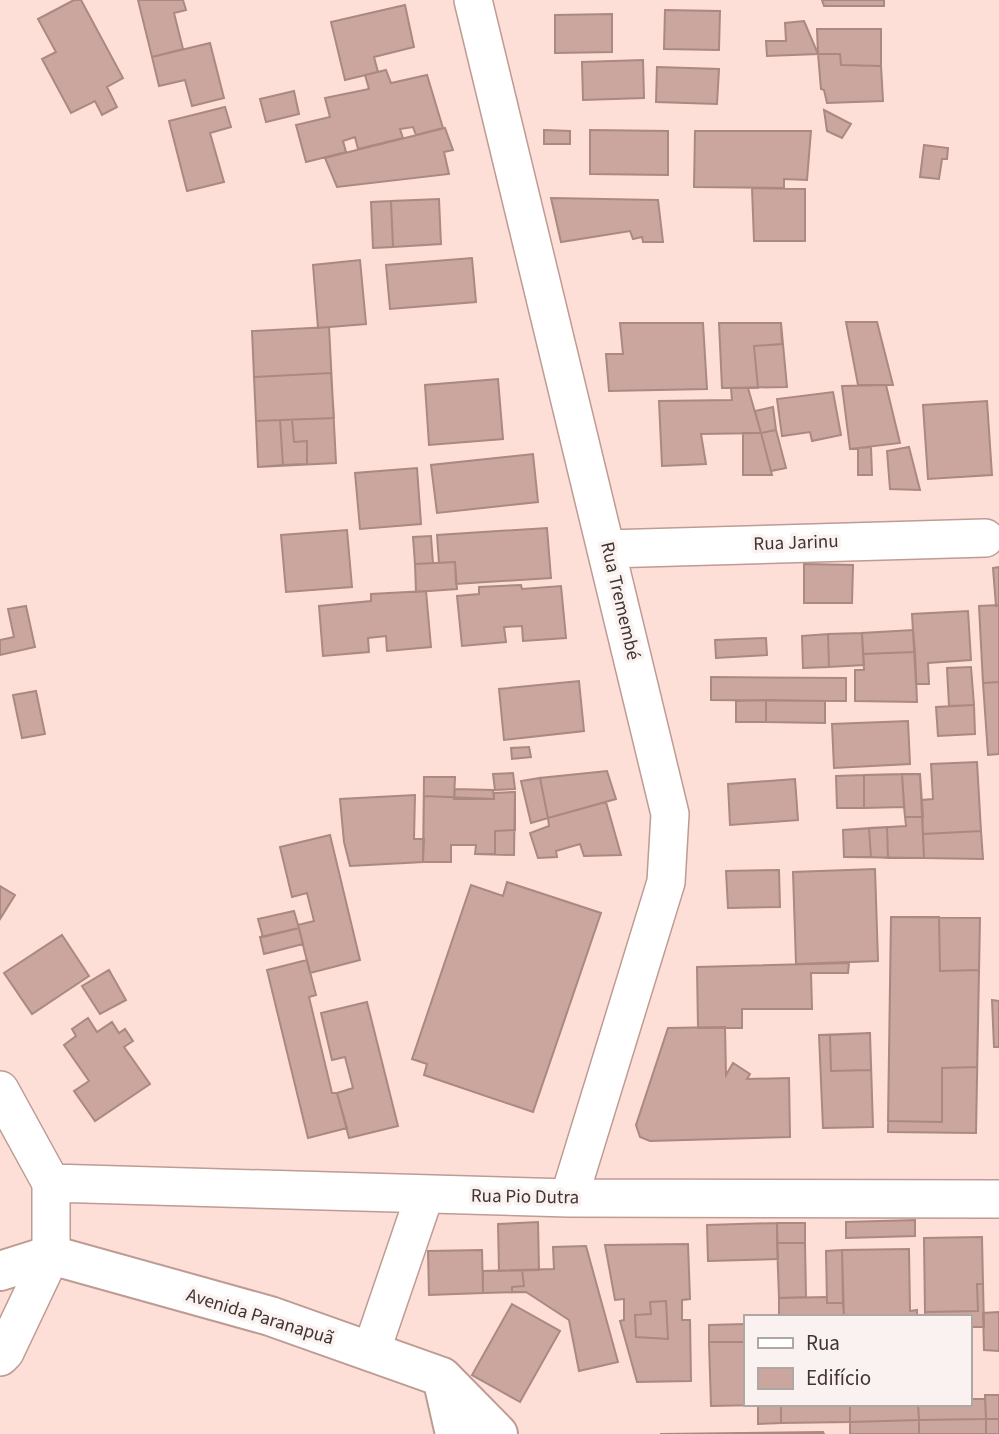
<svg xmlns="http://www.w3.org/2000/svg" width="999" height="1434" font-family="'Source Sans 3',sans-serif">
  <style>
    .building { fill: #caa69e; stroke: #ab8880; stroke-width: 2 }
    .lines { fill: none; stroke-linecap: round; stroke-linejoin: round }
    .street-casing { stroke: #be9b93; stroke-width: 40 }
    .secondary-casing { stroke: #be9b93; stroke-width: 42 }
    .street { stroke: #fff; stroke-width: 37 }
    .secondary { stroke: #fff; stroke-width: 38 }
    .labels { text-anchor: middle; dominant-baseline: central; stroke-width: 7; stroke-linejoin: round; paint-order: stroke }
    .street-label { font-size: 19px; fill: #423430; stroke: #faf2f0 }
  </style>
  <rect width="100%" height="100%" fill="#fddfd7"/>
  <path class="building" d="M74,0h7l42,78 -16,9 10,20 -15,8 -7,-14 -24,12 -29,-54 14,-7 -18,-33z
    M138,0h45l3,10 -12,3 9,36 -31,8z
    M822,0h62v6h-60z
    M405,5l9,42 -40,10 4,15 -33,8 -14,-58z
    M665,10l55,1 -1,39 -55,-1z
    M612,14v38l-57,1v-38z
    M804,21l14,33 -51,2 -1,-15h20l-1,-18z
    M817,29h64v37l-40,-1 -1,-11h-22z
    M210,43l14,55 -32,8 -7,-26 -26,6 -7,-29z
    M818,54h22l1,11 40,1 2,35 -56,2 -3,-13 -3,-1z
    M643,60l1,38 -61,2 -1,-38z
    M657,67l62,2 -2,35 -61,-2z
    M386,70l5,13 36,-8 16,53 -27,7 -3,-8 -13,2 3,9 -45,11 -3,-12 -12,4 3,11 -40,10 -10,-37 34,-8 -5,-19 44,-9 -4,-14z
    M294,91l5,23 -33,8 -6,-23z
    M225,107l6,20 -21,6 14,49 -37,9 -18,-70z
    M824,110l27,14 -9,14 -15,-7z
    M445,128l8,22 -9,2 5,22 -112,13 -12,-29z
    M544,130l26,1v13h-26z
    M590,130l78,1v44l-78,-1z
    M695,131h116l-4,49 -23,-1v9l-90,-1z
    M924,145l24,3 -1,11h-5l-3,20 -19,-2z
    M752,188l53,1v52h-51z
    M551,198l107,2 5,42h-20l-1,-5 -9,2 -3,-8 -69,11z
    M439,199l2,45 -48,3 -2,-46z
    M391,201l2,46 -20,1 -2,-46z
    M472,258l4,44 -86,7 -4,-44z
    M360,260l6,64 -48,4 -5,-63z
    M846,322h31l16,63h-35z
    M620,323h83l4,66 -98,2 -3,-37h17z
    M719,323h62l1,21 -28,2 4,42h-36z
    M719,323h62l6,64 -65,1z
    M329,327l7,136 -78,4 -6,-136z
    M331,373l3,45 -78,3 -2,-44z
    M498,379l5,60 -74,6 -4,-60z
    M886,385l14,58 -50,6 -8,-63z
    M731,388h17l13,45 -60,1 5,30 -44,2 -3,-65 73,-1z
    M833,392l8,43 -29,6 -2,-9 -28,4 -5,-37z
    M987,401l5,74 -64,4 -5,-74z
    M773,407l3,23 -15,3 -6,-22z
    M280,420l3,45 -25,2 -2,-46z
    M280,420h12l2,22 13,-1v23l-24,1z
    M776,430l10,38 -15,3 -10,-38z
    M743,433h18l11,42h-29z
    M871,447l1,28h-14v-27z
    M909,447l11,43 -30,-1 -3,-38z
    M533,454l5,48 -101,11 -6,-48z
    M417,468l4,56 -61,5 -5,-56z
    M547,528l4,50 -95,6 -1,-22 -16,1 -2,-28z
    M347,530l5,57 -66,5 -5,-57z
    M431,536l2,28h-18l-2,-27z
    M455,562l2,27 -41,3 -1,-28z
    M804,564l49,1 -1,38h-48z
    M999,567v38l-3,1 -3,-38z
    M521,585l1,4 39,-3 5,52 -43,3 -1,-15 -18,1 2,15 -44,4 -5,-50 22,-2v-7z
    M426,591l5,56 -44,4 -1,-15 -18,2 1,14 -46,4 -4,-50 52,-5v-7z
    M999,605v77l-16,1 -4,-77z
    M26,606l9,41 -35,8v-15l14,-3 -6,-28z
    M968,611l3,49 -43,3 1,21h-13l-4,-70z
    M913,630l2,22 -52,2 -1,-21z
    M862,633l2,32 -35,2 -1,-33z
    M828,634l1,33 -26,1 -1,-32z
    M766,638l1,17 -51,3 -1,-18z
    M915,652l2,50 -62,-1v-31h9l-1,-16z
    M971,667l3,38 -25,1 -2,-38z
    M711,677l135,1v23l-135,-1z
    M579,681l5,50 -80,9 -5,-51z
    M999,682v72l-11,1 -5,-72z
    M36,691l9,43 -23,4 -9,-43z
    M766,700v22h-30v-21z
    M766,700l59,1v22l-59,-1z
    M974,705l1,29 -37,2 -2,-29z
    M908,721l2,43 -76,4 -2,-44z
    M529,747l2,10 -19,2 -1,-11z
    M977,762l4,69 -58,3 -1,-34 11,-1 -2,-35z
    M607,771l9,28 -68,19 -8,-40z
    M513,773l2,16 -20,1 -2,-16z
    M902,774h18l3,43h-18z
    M902,774l2,33 -40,1v-33z
    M920,774l4,84 -80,-1 -1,-27 63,-4 -2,-19 -40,1v-33z
    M864,775v33h-27l-1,-32z
    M424,777h31l-1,22h40v-6l21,-1 -1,63 -39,-1 1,-9h-25v17h-28z
    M540,778l8,40 -17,5 -10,-42z
    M795,779l3,41 -68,5 -2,-41z
    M455,789l38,1 1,9h-40z
    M515,792v38l-20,1v23h-20l1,-9h-25v17h-28l1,-66 70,3v-6z
    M415,795l-1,44h10l-1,23 -73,4 -6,-24 -4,-43z
    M606,802l15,53 -37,1 -4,-12 -24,7 1,6 -19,1 -8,-25 19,-7 -1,-8z
    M887,827l1,31 -17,-1 -2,-29z
    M869,828l2,29h-27l-1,-27z
    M981,831l2,28 -59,-1 -1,-24z
    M330,835l30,125 -50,13 -12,-48 16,-4 -7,-28 -15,4 -12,-50z
    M875,869l3,92 -82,3 -3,-92z
    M779,870l1,37 -52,1 -2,-37z
    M507,882l94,31 -68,199 -109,-37 3,-11 -15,-5 59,-174 32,11z
    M0,886l15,9 -15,24z
    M294,911l5,17 -36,9 -5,-18z
    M891,917h48l1,54 39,-1 -2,97 -35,1v54l-54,-1z
    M891,917l89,1 -4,215 -88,-1z
    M299,928l4,16 -39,10 -4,-17z
    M62,935l27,41 -57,38 -28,-41z
    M307,960l9,35 -7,2 23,96h5l10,35 -39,10 -41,-168z
    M849,963l-1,10h-37l1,36h-70v19h-44l-1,-61z
    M109,970l17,30 -26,14 -18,-28z
    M992,1000l7,1v46h-5z
    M367,1002l31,124 -49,12 -12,-45 16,-5 -8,-31 -13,3 -11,-47z
    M88,1018l9,14 15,-10 7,11 6,-4 8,12 -9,6 26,37 -55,37 -21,-30 15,-10 -25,-36 12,-9 -4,-7z
    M725,1027l1,48 7,-12 17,11 -3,5 42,-1 1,59 -140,4 -10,-4 -4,-12 32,-97z
    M870,1033l1,37 -40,1 -1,-36z
    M870,1033l3,94 -50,1 -4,-93z
    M915,1220v16l-69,2v-16z
    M538,1222l1,48 -40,1 -1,-47z
    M777,1223l1,36 -70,2 -1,-36z
    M777,1223h28v20h-28z
    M982,1237l1,47h-6l1,27 -53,1 -1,-74z
    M777,1243h28l1,54 -27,1z
    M688,1244l2,55 -8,1v20h8l1,61 -54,1 -17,-61 4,-1v-21l-9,1 -10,-55z
    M586,1246l32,116 -39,9 -10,-51 -43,-28h-14v-5l12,-1 -2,-16 32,-1 -1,-22z
    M586,1246l32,116 -39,9 -10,-51 -43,-28 -43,1v-22l71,-2 -1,-22z
    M909,1249l1,62 7,-1v7h-73l-2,-67z
    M482,1250l1,43 -54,2 -1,-44z
    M842,1250l1,53h-16l-1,-52z
    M977,1284h6l1,43h-15v-10h-44v-5l53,-1z
    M827,1297v6h16l1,14h-65v-19z
    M666,1301l2,38 -32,-2 -1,-22 16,-1 -1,-12z
    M512,1304l48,27 -40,71 -48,-27z
    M999,1312v39l-15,-1 -1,-37z
    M745,1324v18h-36v-17z
    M709,1342h36v62h36v19l-23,1v-19l-47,1z
    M985,1395h14v24h-13z
    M969,1399h16l1,20 -67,1 -1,-16h51z
    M781,1404h69v18l-69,1z
    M850,1404h68l1,16 -69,2z
    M986,1419h13v15h-13z
    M986,1419v15h-67v-14z
    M919,1420v14h-69v-12z
    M823,1432l1,2h-164z"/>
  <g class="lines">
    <g class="street-casing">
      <path id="street" d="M473,0l197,814 -4,68 -97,316
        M607,549l378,-11
        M0,1090l51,93v72l-46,97 -5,5
        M51,1183l518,15 430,1
        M371,1352l54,-158"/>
    </g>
    <g class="secondary-casing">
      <path id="secondary" d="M0,1271l51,-16 219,61 172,61 56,57
        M442,1377l13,57"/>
    </g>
    <use href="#street" class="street"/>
    <use href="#secondary" class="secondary"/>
  </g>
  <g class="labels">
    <g class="street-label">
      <text transform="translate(796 543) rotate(-2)">Rua Jarinu</text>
      <text transform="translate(620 601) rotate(77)">Rua Tremembé</text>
      <text transform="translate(525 1197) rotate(1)">Rua Pio Dutra</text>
      <text transform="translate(260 1317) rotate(17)">Avenida Paranapuã</text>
    </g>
  </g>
  <rect x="744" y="1315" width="228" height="91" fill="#faf2f0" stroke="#b0a6a3" stroke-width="2"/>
  <rect x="758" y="1338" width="35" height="10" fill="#ffffff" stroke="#b0a6a3" stroke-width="2"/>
  <text x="806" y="1350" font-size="21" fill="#423430">Rua</text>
  <rect x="758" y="1368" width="35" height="21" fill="#caa69e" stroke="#b0a6a3" stroke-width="2"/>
  <text x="806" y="1385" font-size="21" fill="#423430">Edifício</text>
</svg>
